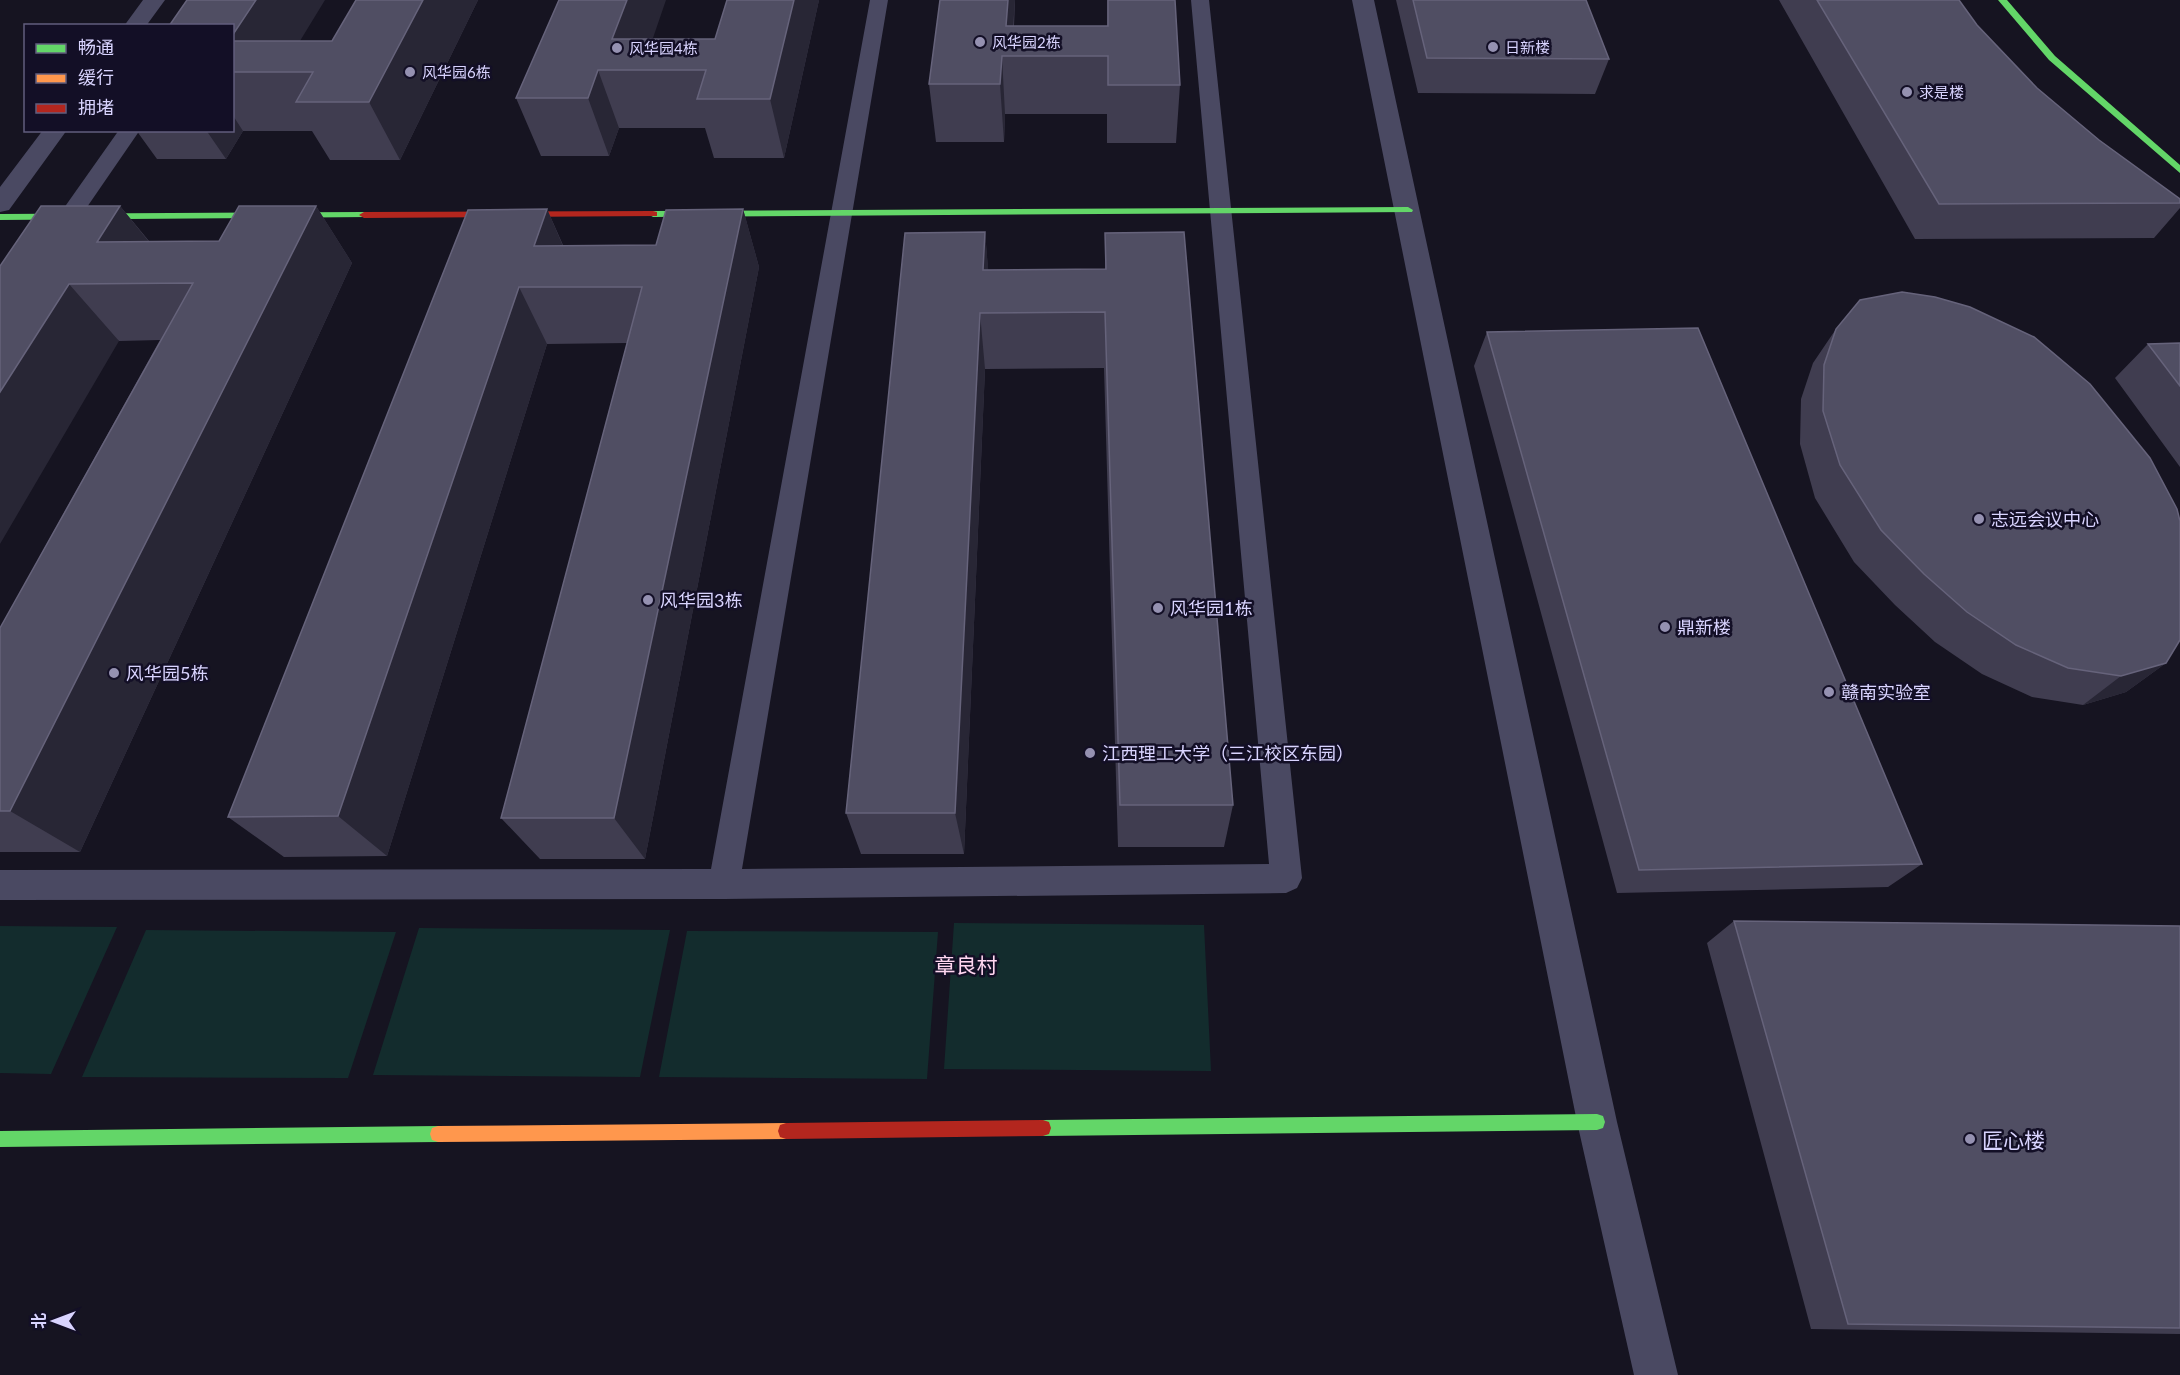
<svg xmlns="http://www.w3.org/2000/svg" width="2180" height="1375" font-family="Lato,'Noto Sans SC',sans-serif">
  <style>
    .green { fill: #132c2d }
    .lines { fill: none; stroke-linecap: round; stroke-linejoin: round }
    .lane { fill: #4a4962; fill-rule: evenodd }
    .street { fill: #4a4962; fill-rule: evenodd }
    .fast { fill: #63d668; fill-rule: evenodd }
    .slow { fill: #ff974d; fill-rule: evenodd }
    .jam { fill: #b3261e; fill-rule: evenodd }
    .wall { fill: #403d50 }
    .shaded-wall { fill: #282635 }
    .building { fill: #504e63; stroke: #66637b; stroke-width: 1.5 }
    .poi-dot { fill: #9591b1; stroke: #130f26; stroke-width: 2 }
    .labels { text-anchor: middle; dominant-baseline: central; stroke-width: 5; stroke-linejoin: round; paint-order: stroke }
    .far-poi-label { font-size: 15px; fill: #d9d4ff; stroke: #130f26; text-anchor: start }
    .poi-label { font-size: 18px; fill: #d9d4ff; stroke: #130f26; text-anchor: start }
    .quarter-label { font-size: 21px; fill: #ffd6f0; stroke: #130f26 }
    .near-poi-label { font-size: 21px; fill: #d9d4ff; stroke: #130f26; text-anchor: start }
  </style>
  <rect width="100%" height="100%" fill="#161421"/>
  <path class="green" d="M954,923l250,2 7,146 -267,-2z
    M0,926l117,1 -66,147 -51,-1z
    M419,928l251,2 -30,147 -267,-2z
    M146,930l250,2 -48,146 -266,-1z
    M687,931l251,1 -11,147 -268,-2z"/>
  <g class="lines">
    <path class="lane" d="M870,0h18l-146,869 527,-5 -78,-864h18l93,878 -5,10 -11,5 -562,6 -724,1v-30l711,-1z
      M119,130h21l-77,112h-16l-3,-5 3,-5z"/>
    <path class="street" d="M143,0h22l-19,26h-22z
      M1352,0h22l243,1122 61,253h-44l-57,-253z
      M43,130h24l-58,80 -9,2v-25z"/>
    <path class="fast" d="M1998,0h9l48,56 125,109v8l-131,-113z
      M1408,207l5,3 -1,2 -759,5 -5,-3 5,-3z
      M364,212l5,3 -1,2 -368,3v-6z
      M1597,1114l6,2 2,6 -2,6 -6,2 -554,6 -6,-2 -2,-6 2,-6 6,-2z
      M438,1126l6,2 2,6 -2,6 -6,2 -438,5v-16z"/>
    <path class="slow" d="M786,1123l6,2 2,6 -2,6 -6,2 -348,3 -6,-2 -2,-6 2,-6 6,-2z"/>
    <path class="jam" d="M653,211l4,1v4l-293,2 -5,-3 5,-3z
      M1043,1120l6,2 2,6 -2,6 -6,2 -257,3 -6,-2 -2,-6 2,-6 6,-2z"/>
  </g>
  <path class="wall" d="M356,0h122l-78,160h-70l-18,-29h-69l-17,28h-69l-21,-29h96v-104l68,15h32z
    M819,0l-35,158h-70l-9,-30h-86l-10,28h-68l-25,-58 136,-59h63z
    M940,0h75l-1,26h93v-26h68l5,85 -4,58h-69v-29h-102l-1,28h-68l-7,-58z
    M1396,0h190l23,59 -14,35 -177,-1z
    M1779,0h180l18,25 60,63 62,52 81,59v9l-26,30 -239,1z
    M120,206l29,35h70l97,-35 36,57 -272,589h-80v-224l160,-288 -41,1 -119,-75z
    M547,209l16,36h93l87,-36 16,58 -114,592h-105l-39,-41 126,-475 -80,1 -160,512 -103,1 -56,-40z
    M985,232l3,38 117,-1v-36l128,572 -9,42h-106l-14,-479 -119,1 -21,485h-103l-15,-41z
    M1836,329l330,334 -40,29 -43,13 -51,-8 -50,-23 -47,-32 -40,-37 -41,-43 -39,-64 -15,-54 1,-45 12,-36z
    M1487,332l435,532 -34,23 -271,6 -143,-527z
    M2180,343v124l-65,-89 33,-34z
    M1734,921l446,5v408l-369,-5 -104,-386z"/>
  <path class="shaded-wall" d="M256,0h69l-44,72 -49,-25v-11z
    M423,0h55l-78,160 -31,-58z
    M627,0h39l-24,70 -30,-31z
    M794,0h25l-35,158 -14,-59z
    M1008,0h7l-4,56 -5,-30z
    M1002,56l3,58 -1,28 -4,-58z
    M598,70l21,58 -10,28 -21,-58z
    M232,114l11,17 -17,28 -20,-29h26z
    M120,206l46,57 -69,-21z
    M316,206l36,57 -272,589 -70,-41z
    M547,209l25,58 -38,-21z
    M743,209l16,58 -114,592 -31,-41z
    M985,232l5,58 -7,-20z
    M69,284l50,57 -119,203v-152z
    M519,287l28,57 -160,512 -49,-40z
    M980,313l5,56 -21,485 -9,-41z
    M2166,663l-40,29 -43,13 38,-29z"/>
  <path class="building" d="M187,0h69l-24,36v-10h-63z
    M356,0h67l-54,102h-73l17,-30h-81v-31h100z
    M559,0h68l-15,39h103l12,-39h67l-24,99h-73l9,-29h-108l-10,28h-72z
    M940,0h68l-2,26h102v-26h67l5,85h-72v-29h-106l-2,28h-71z
    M1413,0h173l23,59 -182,-1z
    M1817,0h142l18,25 60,63 62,52 81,59v4l-241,1z
    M41,206h79l-23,36 122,-1 20,-35h77l-306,605h-10v-183l193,-345 -124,1 -69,108v-126z
    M547,209l-13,37 122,-1 10,-35 77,-1 -129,609h-113l141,-531h-123l-181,529 -110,1 240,-607z
    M985,232l-2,38 123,-1 -1,-36 79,-1 49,573h-113l-15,-493 -125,1 -25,500h-109l59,-580z
    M1902,292l33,5 35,10 64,30 56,47 60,74 27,51 3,12v119l-14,23 -45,13 -53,-8 -52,-23 -49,-33 -43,-38 -43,-44 -41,-65 -17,-54 1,-46 12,-36 24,-29z
    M1698,328l224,536 -283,6 -152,-538z
    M2180,343v43l-32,-42z
    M1734,921l446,5v402l-332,-4z"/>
  <g class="poi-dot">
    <circle cx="980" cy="42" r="6"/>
    <circle cx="1493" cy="47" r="6"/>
    <circle cx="617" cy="48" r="6"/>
    <circle cx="410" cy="72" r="6"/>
    <circle cx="1907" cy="92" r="6"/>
    <circle cx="1979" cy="519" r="6"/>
    <circle cx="648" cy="600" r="6"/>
    <circle cx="1158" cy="608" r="6"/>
    <circle cx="1665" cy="627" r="6"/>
    <circle cx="114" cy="673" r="6"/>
    <circle cx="1829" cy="692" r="6"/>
    <circle cx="1090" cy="753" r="6"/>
    <circle cx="1970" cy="1139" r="6"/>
  </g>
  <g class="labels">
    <g class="far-poi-label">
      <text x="992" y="42">风华园2栋</text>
      <text x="1505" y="47">日新楼</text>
      <text x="629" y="48">风华园4栋</text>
      <text x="422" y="72">风华园6栋</text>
      <text x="1919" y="92">求是楼</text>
    </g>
    <g class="poi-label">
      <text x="1991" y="519">志远会议中心</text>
      <text x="660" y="600">风华园3栋</text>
      <text x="1170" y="608">风华园1栋</text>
      <text x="1677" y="627">鼎新楼</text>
      <text x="126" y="673">风华园5栋</text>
      <text x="1841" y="692">赣南实验室</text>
      <text x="1102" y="753">江西理工大学（三江校区东园）</text>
    </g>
    <g class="quarter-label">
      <text x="966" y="964">章良村</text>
    </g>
    <g class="near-poi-label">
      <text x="1982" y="1139">匠心楼</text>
    </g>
  </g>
  <rect x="24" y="24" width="210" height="108" fill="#130f26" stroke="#625e7d" stroke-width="1.5"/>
  <rect x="36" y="44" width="30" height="9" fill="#63d668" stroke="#625e7d" stroke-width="1.5"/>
  <text x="78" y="54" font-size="18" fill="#d9d4ff">畅通</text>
  <rect x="36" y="74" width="30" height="9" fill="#ff974d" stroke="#625e7d" stroke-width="1.5"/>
  <text x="78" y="84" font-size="18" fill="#d9d4ff">缓行</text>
  <rect x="36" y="104" width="30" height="9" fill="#b3261e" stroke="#625e7d" stroke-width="1.5"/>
  <text x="78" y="114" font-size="18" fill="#d9d4ff">拥堵</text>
  <g transform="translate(54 1321) rotate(270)" stroke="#130f26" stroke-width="4.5" paint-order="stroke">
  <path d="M0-4.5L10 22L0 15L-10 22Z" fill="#d9d4ff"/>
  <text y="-9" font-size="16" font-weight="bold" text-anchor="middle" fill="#d9d4ff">北</text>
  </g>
</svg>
